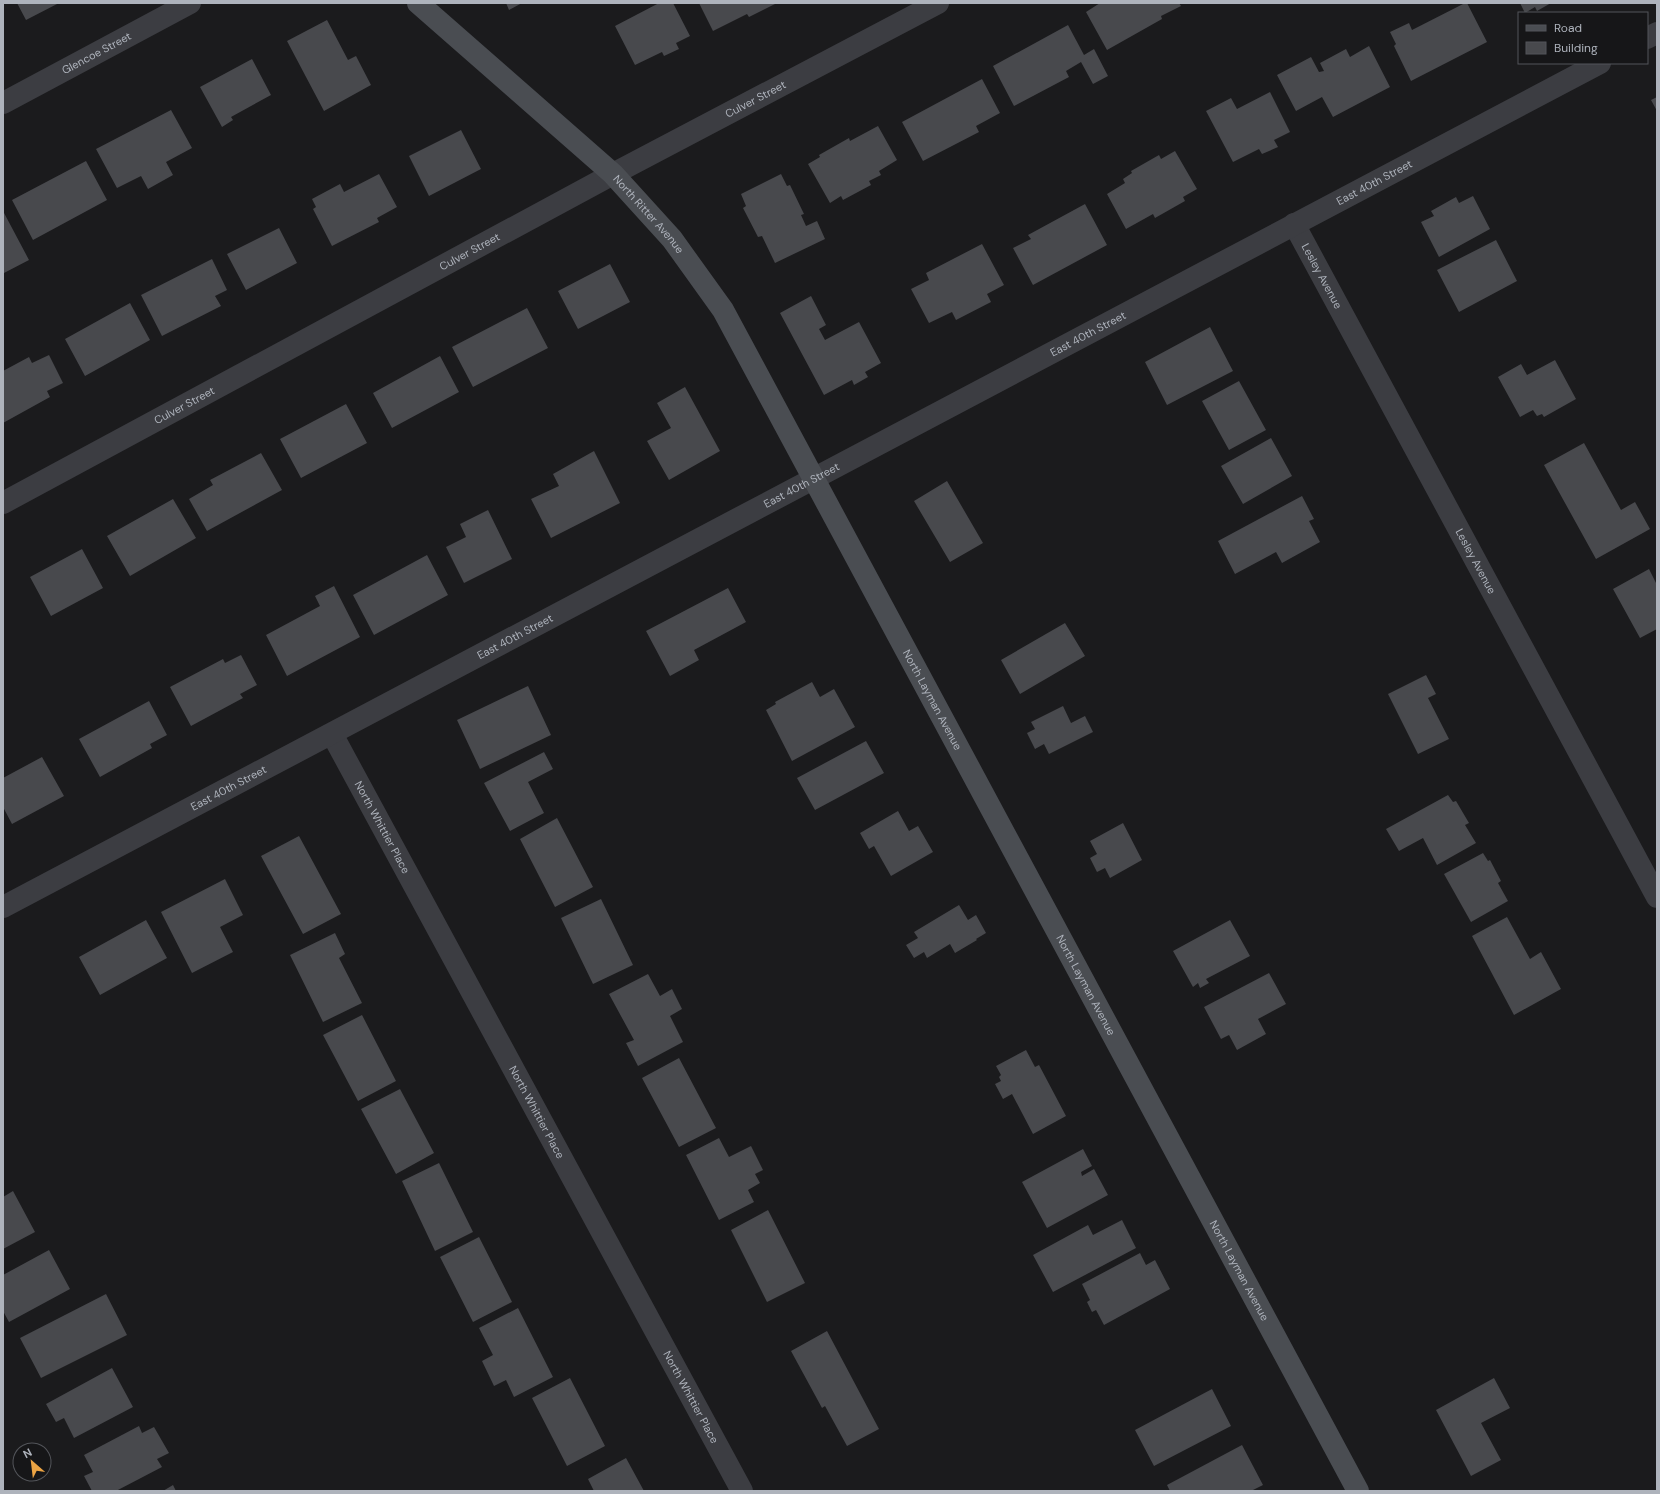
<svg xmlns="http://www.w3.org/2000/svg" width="1660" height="1494" font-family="'DM Sans',sans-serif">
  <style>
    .building { fill: #48494d }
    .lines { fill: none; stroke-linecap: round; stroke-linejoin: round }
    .street { stroke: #3c3d42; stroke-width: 22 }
    .secondary { stroke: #4a4d52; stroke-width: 22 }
    .labels { text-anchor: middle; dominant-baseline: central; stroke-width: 3; stroke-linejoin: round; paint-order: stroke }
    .street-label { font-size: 11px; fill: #aeb3bc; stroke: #161618 }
  </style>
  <rect width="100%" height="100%" fill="#1b1b1d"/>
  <path class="building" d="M17,3h42l-33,17z
    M506,3h16l-13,7z
    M659,3h14l17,33 -14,7 3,6 -15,7 -2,-4 -27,13 -20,-39z
    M699,3h78l-28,14 -2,-3 -34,17z
    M1100,3h79l2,3 -20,10 1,3 -55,31 -21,-38z
    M1465,3h2l20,39 -76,39 -17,-35 2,-2 -6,-12 19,-9 3,7z
    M1520,3h31l-14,8 -2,-4 -10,6z
    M327,20l21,40 8,-4 15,29 -47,26 -37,-70z
    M1068,25l16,30 10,-6 14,27 -15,8 -12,-22 -15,9 3,6 -55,29 -21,-40z
    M1369,46l21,41 -57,30 -11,-20 -26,14 -19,-36 34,-18 8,15 5,-1 -4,-8 26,-14 4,8z
    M252,59l19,36 -40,22 2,3 -11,7 -22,-40z
    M982,79l18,34 -24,13 3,6 -56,29 -21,-39z
    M1270,92l20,40 -16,8 4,7 -16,7 -3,-5 -26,13 -27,-51 25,-13 6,11z
    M1657,97v14l-6,-11z
    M171,110l21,38 -26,14 7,13 -25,14 -7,-13 -24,12 -21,-39z
    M878,126l19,34 -18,11 2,4 -12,6 2,4 -28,15 -2,-4 -11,7 -22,-39 12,-7 -1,-2 30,-17 1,3z
    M461,130l20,39 -52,27 -20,-40z
    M1175,151l22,38 -14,8 2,4 -30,17 -2,-4 -27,15 -19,-35 18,-11 -2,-4 9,-6 -1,-2 28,-16 2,4z
    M86,161l21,39 -74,40 -21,-40z
    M379,174l18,33 -20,11 2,4 -47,24 -19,-37 3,-2 -4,-8 28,-15 4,8z
    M781,174l6,12 3,-1 14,29 -3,1 5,11 11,-5 8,18 -50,24 -13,-27 -4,1 -15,-29 3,-2 -5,-12z
    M1473,196l17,33 -51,28 -18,-35 13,-6 -3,-5 25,-14 3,6z
    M1085,204l22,41 -74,40 -20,-37 18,-9 -3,-4z
    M3,211l26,49 -25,13 -1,-2z
    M279,228l18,35 -51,27 -19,-36z
    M1496,240l21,41 -58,31 -22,-42z
    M982,244l22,41 -17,9 4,8 -35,18 -4,-8 -23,11 -18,-34 18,-9 -3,-7z
    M212,259l15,31 -12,6 6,10 -59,30 -21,-41z
    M610,264l20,38 -52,27 -20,-38z
    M811,296l15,29 -7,4 6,11 34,-18 22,41 -16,9 3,5 -14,8 -2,-5 -28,15 -44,-82z
    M130,303l20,37 -65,36 -20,-37z
    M527,308l21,40 -75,39 -21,-40z
    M1210,327l23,44 -66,34 -22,-43z
    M49,355l14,28 -16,8 3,6 -47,26v-52l26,-14 3,6z
    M440,356l19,36 -67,36 -19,-35z
    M1555,360l21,39 -32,18 -2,-3 -5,2 -4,-6 -13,7 -22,-40 23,-13 6,11z
    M1239,381l27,49 -37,20 -27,-49z
    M685,387l35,64 -51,29 -22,-39 24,-13 -14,-25z
    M346,404l21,39 -66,35 -21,-39z
    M1271,438l21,38 -49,28 -22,-38z
    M1584,443l37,67 14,-8 15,27 -54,30 -52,-94z
    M594,451l26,52 -69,35 -20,-39 28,-13 -6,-12z
    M261,453l21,37 -75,41 -18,-32 24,-14 -3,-5z
    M947,481l36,62 -33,19 -36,-61z
    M1302,496l12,23 -5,2 11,21 -38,21 -6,-11 -41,22 -17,-33z
    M173,499l23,39 -66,38 -23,-40z
    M488,510l24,49 -48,24 -18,-36 20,-10 -6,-13z
    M82,549l21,39 -52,28 -21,-39z
    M427,555l21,40 -74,40 -21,-40z
    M1649,569l8,16v44l-17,9 -27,-49z
    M334,586l26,51 -73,39 -21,-41 54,-29 -5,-10z
    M728,588l18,34 -52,28 5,10 -29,16 -24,-45z
    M1065,623l20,33 -65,38 -19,-34z
    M241,655l16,30 -17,9 3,4 -52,28 -21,-39 53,-28 2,4z
    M1426,675l10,19 -8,4 21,41 -31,15 -30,-60z
    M812,682l8,15 14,-8 21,38 -63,34 -26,-51 10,-6 -1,-2z
    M528,686l23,49 -71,34 -23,-49z
    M149,701l18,34 -17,9 2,4 -52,29 -21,-38z
    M1063,706l8,17 14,-7 8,16 -44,22 -5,-10 -9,5 -8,-16 8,-4 -4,-7z
    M866,741l18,32 -69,37 -18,-32z
    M544,752l9,17 -25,13 16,31 -34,18 -26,-48z
    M42,757l22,39 -52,28 -9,-17v-29z
    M1448,795l5,7 3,-1 13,22 -4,2 11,18 -39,22 -14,-27 -24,13 -13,-22z
    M898,811l11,20 9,-5 15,26 -42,24 -17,-30 -5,3 -9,-16z
    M557,818l36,69 -38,20 -35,-68z
    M1123,823l19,37 -32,18 -5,-10 -8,4 -7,-14 7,-4 -7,-13z
    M299,836l42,78 -38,20 -42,-78z
    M1483,853l5,8 2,-1 11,21 -3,2 10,18 -37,21 -27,-48z
    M225,879l18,36 -23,12 13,25 -41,21 -31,-61z
    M601,899l32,66 -40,19 -32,-66z
    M959,905l9,15 8,-5 10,18 -10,6 1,1 -22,13 -5,-9 -23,14 -3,-6 -10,6 -8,-13 12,-7 -4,-6z
    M1507,917l23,42 11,-7 20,37 -47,26 -42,-79z
    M146,920l21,38 -67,37 -21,-38z
    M1230,920l20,36 -44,23 3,4 -9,5 -2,-5 -5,4 -20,-36z
    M335,933l10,21 -6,4 23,45 -39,19 -33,-67z
    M1269,973l17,31 -28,15 8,15 -29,16 -8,-15 -8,4 -17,-32z
    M648,974l12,22 12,-7 10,20 -12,7 13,26 -45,24 -12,-23 8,-3 -25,-46z
    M362,1015l34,66 -38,20 -35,-66z
    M1026,1050l9,17 4,-2 27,51 -33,18 -21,-40 -9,5 -8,-15 6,-3 -2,-4 2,-2 -5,-9z
    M679,1058l37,70 -37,19 -37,-69z
    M400,1089l34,64 -38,21 -35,-65z
    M719,1138l10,19 22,-11 12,24 -8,4 5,9 -12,7 6,12 -35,18 -33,-65z
    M1083,1149l9,17 -11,6 1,4 12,-7 14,26 -61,33 -25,-46z
    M439,1163l34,69 -38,19 -33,-70z
    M13,1191l22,41 -32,17v-52z
    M768,1210l37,73 -38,19 -36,-72z
    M1122,1220l14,28 -83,44 -20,-37 55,-30 5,10z
    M479,1237l33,65 -39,20 -33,-65z
    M49,1250l21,39 -61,33 -6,-11v-36z
    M1140,1253l6,12 9,-5 15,29 -66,36 -8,-15 -4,2 -5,-10 3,-2 -8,-16z
    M106,1294l21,41 -86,43 -21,-40z
    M518,1308l35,69 -39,20 -8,-17 -12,6 -12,-25 11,-6 -14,-27z
    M827,1331l52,98 -32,17 -22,-40 -3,2 -31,-57z
    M112,1368l21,39 -59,31 -10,-20 -8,4 -10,-18z
    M570,1378l35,68 -38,20 -35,-68z
    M1494,1378l16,30 -29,15 20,37 -30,16 -35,-66z
    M1212,1389l19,37 -77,40 -19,-36z
    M139,1426l3,7 12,-6 15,26 -12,6 5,8 -46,24h-24l-8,-15 9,-4 -9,-17z
    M1242,1445l21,40 -12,6h-81l-3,-6z
    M626,1458l18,33h-50l-6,-12z
    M173,1485l3,6h-13z"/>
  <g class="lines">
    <g class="street">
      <path d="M1647,38l10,-5"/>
      <path id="s1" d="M3,103l187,-100"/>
      <path id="s2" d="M1294,224l363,673"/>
      <path id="s3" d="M3,503l610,-329 325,-171"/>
      <path id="s4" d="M332,734l410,757"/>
      <path id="s5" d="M3,907l1597,-844"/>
    </g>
    <path class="secondary" id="s6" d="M418,3l195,171 59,65 51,71 635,1181"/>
  </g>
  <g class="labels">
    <g class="street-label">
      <text stroke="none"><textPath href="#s1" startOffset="106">Glencoe Street</textPath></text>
      <text stroke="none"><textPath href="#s3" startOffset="854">Culver Street</textPath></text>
      <text stroke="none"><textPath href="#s5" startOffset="1551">East 40th Street</textPath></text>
      <text stroke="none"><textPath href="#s6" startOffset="313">North Ritter Avenue</textPath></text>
      <text stroke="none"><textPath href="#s3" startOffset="530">Culver Street</textPath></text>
      <text stroke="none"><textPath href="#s2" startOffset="59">Lesley Avenue</textPath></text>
      <text stroke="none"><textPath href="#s5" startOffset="1227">East 40th Street</textPath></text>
      <text stroke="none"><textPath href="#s3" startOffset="206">Culver Street</textPath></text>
      <text stroke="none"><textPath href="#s5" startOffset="903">East 40th Street</textPath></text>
      <text stroke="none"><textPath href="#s2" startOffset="383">Lesley Avenue</textPath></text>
      <text stroke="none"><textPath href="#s5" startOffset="579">East 40th Street</textPath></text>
      <text stroke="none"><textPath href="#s6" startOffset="877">North Layman Avenue</textPath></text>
      <text stroke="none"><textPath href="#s5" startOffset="255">East 40th Street</textPath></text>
      <text stroke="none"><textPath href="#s4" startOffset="106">North Whittier Place</textPath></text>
      <text stroke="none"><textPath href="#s6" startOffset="1201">North Layman Avenue</textPath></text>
      <text stroke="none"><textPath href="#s4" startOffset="430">North Whittier Place</textPath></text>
      <text stroke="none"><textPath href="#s6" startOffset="1525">North Layman Avenue</textPath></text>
      <text stroke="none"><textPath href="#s4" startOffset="754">North Whittier Place</textPath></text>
    </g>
  </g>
  <rect width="1660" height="1494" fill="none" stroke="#aeb3bc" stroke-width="8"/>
  <rect x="1518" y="12" width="130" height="52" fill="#161618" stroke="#53555a"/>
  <rect x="1526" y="25" width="20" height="6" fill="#4a4d52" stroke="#53555a"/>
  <text x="1554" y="32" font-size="12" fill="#aeb3bc">Road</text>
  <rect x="1526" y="42" width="20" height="12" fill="#48494d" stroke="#53555a"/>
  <text x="1554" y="52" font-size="12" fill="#aeb3bc">Building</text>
  <g transform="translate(32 1462) rotate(332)"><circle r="19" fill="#161618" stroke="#53555a"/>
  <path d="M0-3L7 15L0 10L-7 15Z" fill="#eca444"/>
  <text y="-6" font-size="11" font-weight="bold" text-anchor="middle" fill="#aeb3bc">N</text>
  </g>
</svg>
